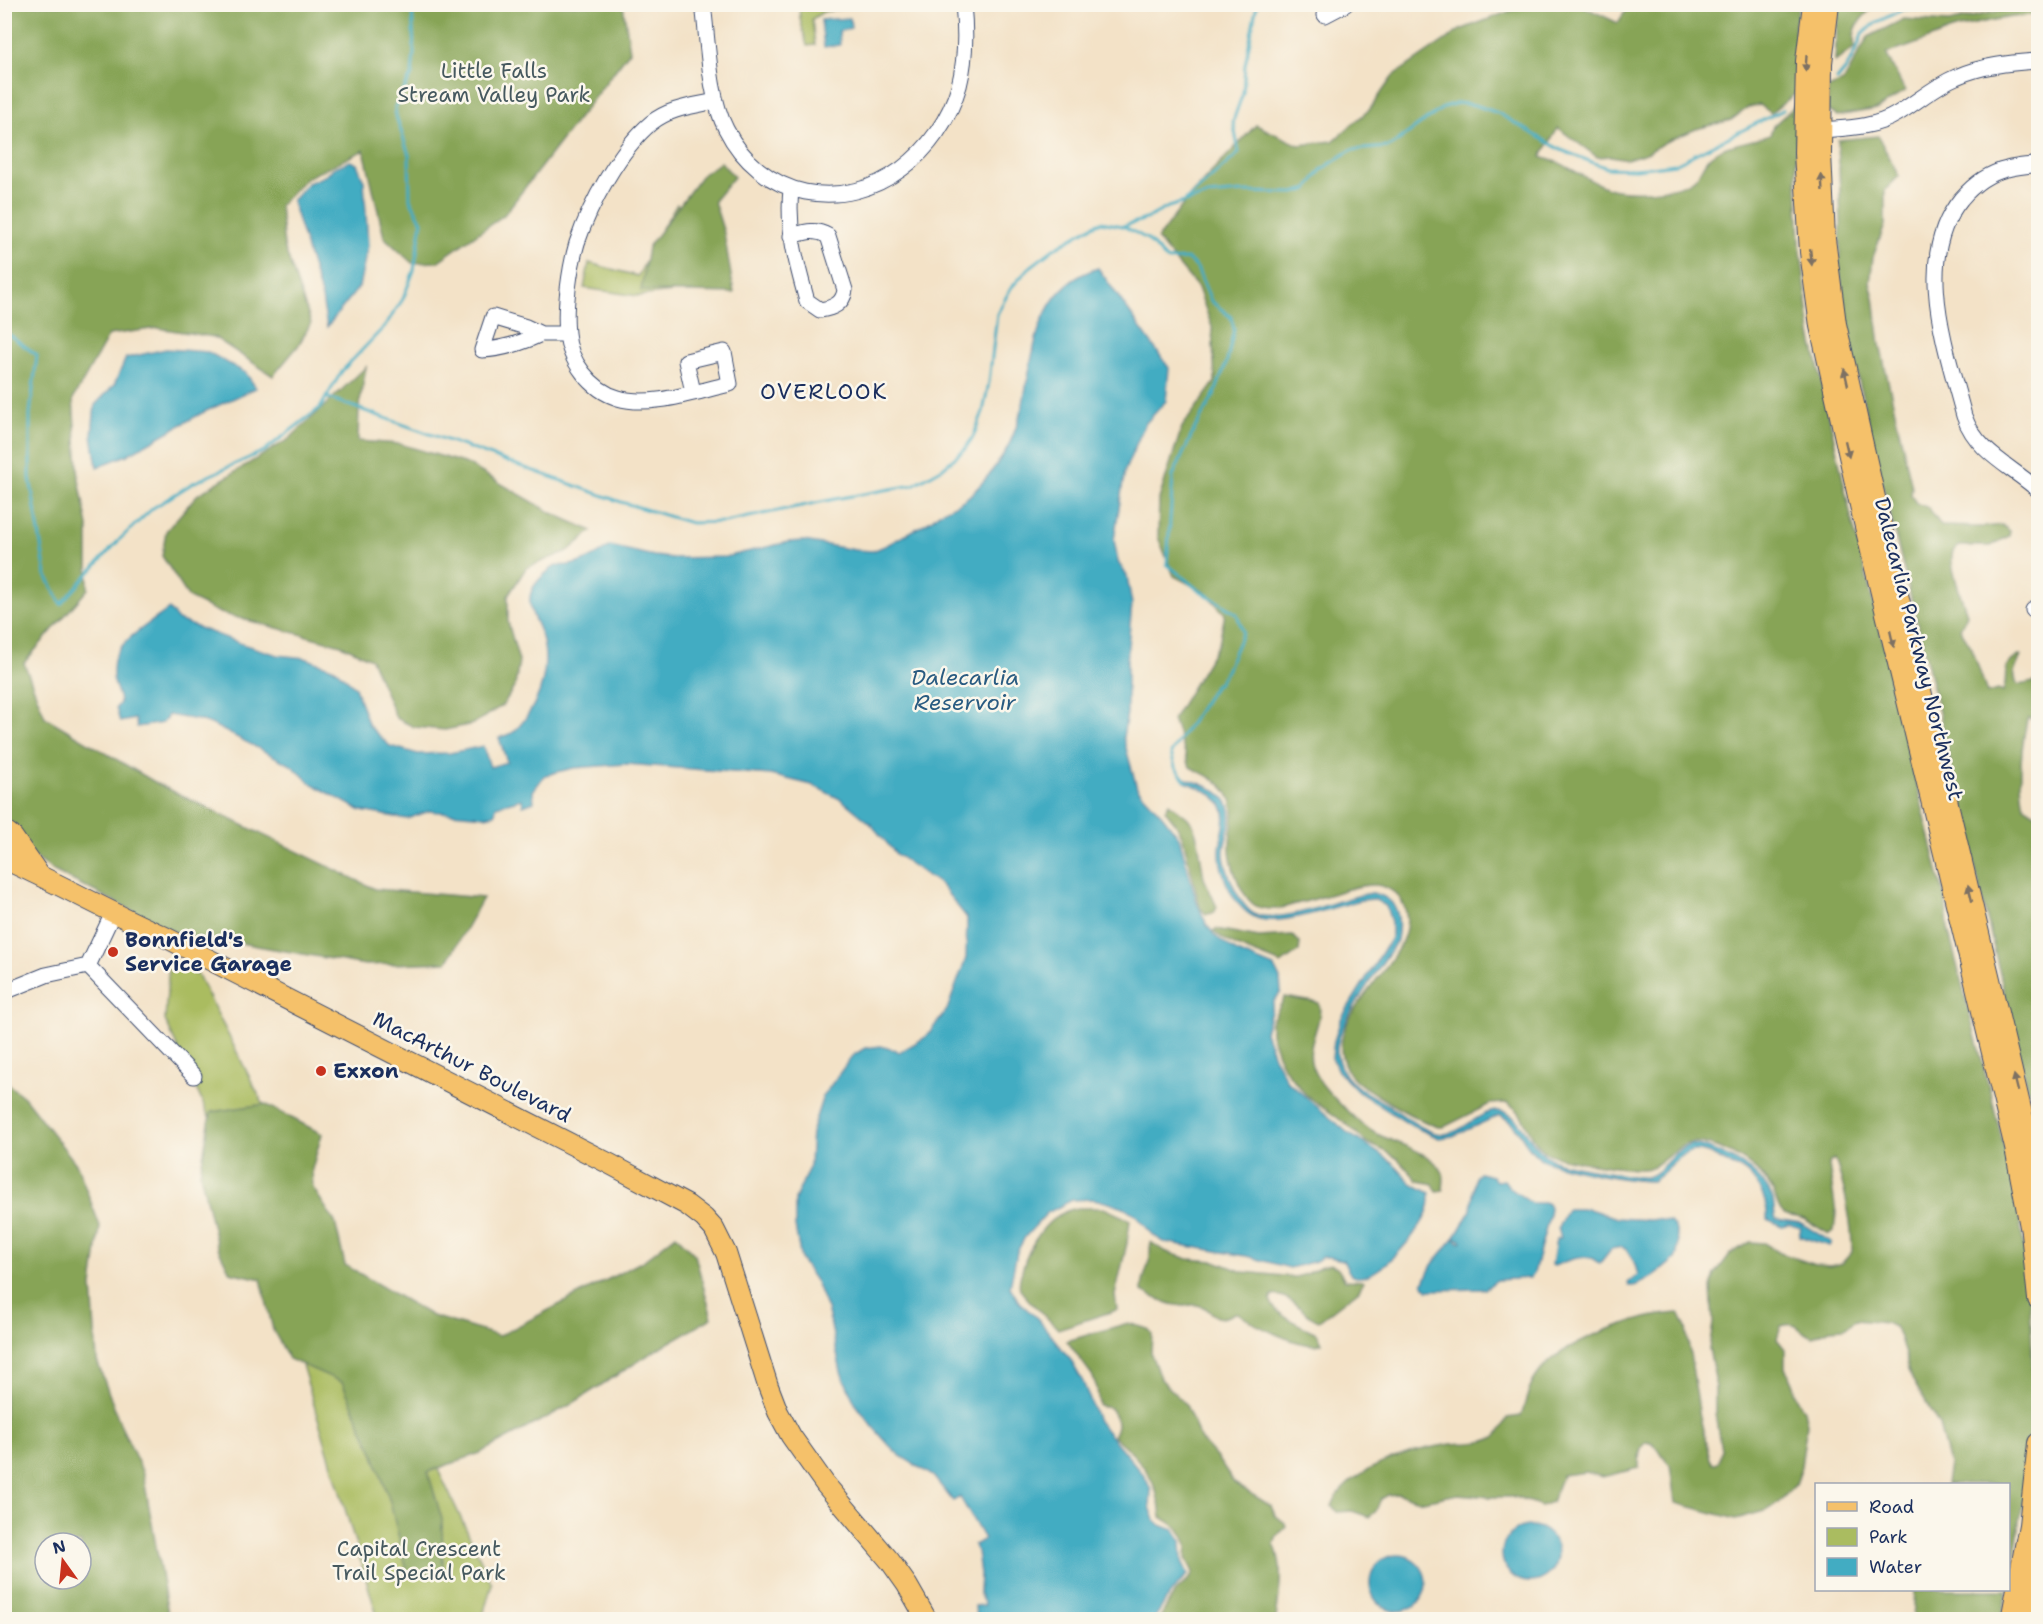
<svg xmlns="http://www.w3.org/2000/svg" width="2043" height="1624" font-family="'Shantell Sans',sans-serif">
  <style>
    .green { fill: #aabc60; stroke: #62765f; stroke-width: 1.5 }
    .forest { fill: #87a456; stroke: #516a5a; stroke-width: 1.5; fill-rule: evenodd }
    .water { fill: #42acc2; stroke: #2e6e90; stroke-width: 1.5 }
    .lines { fill: none; stroke-linecap: round; stroke-linejoin: round }
    .stream { stroke: #42acc2; stroke-width: 3 }
    .minor-casing { stroke: #3b4a6e; stroke-width: 17 }
    .major-casing { stroke: #3b4a6e; stroke-width: 22 }
    .minor { stroke: #fff; stroke-width: 15 }
    .major { stroke: #f5c16b; stroke-width: 20 }
    .oneway { fill: #7d7164 }
    .poi-dot { fill: #c8321e; stroke: #fbf7ec; stroke-width: 2 }
    .labels { text-anchor: middle; dominant-baseline: central; stroke-width: 5; stroke-linejoin: round; paint-order: stroke }
    .park-label { font-size: 21px; fill: #46595f; stroke: #fbf7ec }
    .street-label { font-size: 21px; fill: #1b2f5e; stroke: #fbf7ec }
    .poi-label { font-size: 21px; font-weight: bold; fill: #1b2f5e; stroke: #fbf7ec; text-anchor: start }
    .neighbourhood-label { font-size: 22px; letter-spacing: 1.5px; fill: #1b2f5e; stroke: #fbf7ec }
    .water-label { font-size: 22px; font-style: italic; fill: #295b81; stroke: #fbf7ec }
  </style>
  <rect width="100%" height="100%" fill="#fbf7ec"/>
  <filter id="ink" filterUnits="userSpaceOnUse"><feTurbulence type="fractalNoise" baseFrequency=".0167" numOctaves="2"/><feDisplacementMap in="SourceGraphic" scale="12" xChannelSelector="R" yChannelSelector="G"/><feConvolveMatrix kernelMatrix="1 2 1 2 8 2 1 2 1" color-interpolation-filters="sRGB"/></filter>
  <filter id="wash" filterUnits="userSpaceOnUse"><feTurbulence type="fractalNoise" baseFrequency=".008" numOctaves="4" result="noise"/><feDisplacementMap in="SourceGraphic" scale="24" xChannelSelector="R" yChannelSelector="G"/><feGaussianBlur stdDeviation="1.35" result="paint"/><feColorMatrix in="noise" values="0 0 0 0 0 0 0 0 0 0 0 0 0 0 0 0 0 1.4 0 .05"/><feComposite in="paint" operator="in"/></filter>
  <g filter="url(#wash)">
    <rect width="100%" height="100%" fill="#f3e2c7"/>
    <path class="green" d="M799,5h50l3,2 -29,5 -11,7 3,26 -8,1 -7,-27z
      M677,204l13,12 -18,76 -34,4 -54,-8 5,-25 49,13 24,-48z
      M169,962l29,13 104,206 190,403 -10,35h-104l-114,-381 -99,-218z"/>
    <path class="forest" d="M4,5h619l7,46 -126,164 -67,47 -25,1 -28,-26 -20,-87 -58,28 -26,27 4,41 27,77 -13,23 -25,30 -59,-39 -56,-9 -49,7 -36,64 6,81 9,46v63l-64,74 21,54 113,67 217,105 108,9 -36,64 -82,3 -136,-24 -12,1 -42,-10 -121,-61 -21,-15 -28,-32z
      M1526,5h54l38,18 11,-18h170l-4,22 1,66 -25,20 -11,-8 -11,2 -18,13 -35,9 -33,14 -14,9 -22,7 -16,-3 -14,1 -39,-29 -17,29c9,3 19,5 26,10 14,7 26,16 41,21 19,6 71,4 86,-9 8,-7 9,-19 19,-25 16,-11 38,-12 57,-19l3,-9 23,-21v57l4,81 11,91 41,187 35,135 21,92 38,155 2,26c14,55 28,111 43,166 12,49 25,97 32,146 18,117 7,233 -14,348l-1,-105h-62l3,-20 -10,-39 -27,-46 -13,-45 -5,-7 -8,-4 -30,-3 -12,8 -14,1 -17,8c-15,-4 -13,-17 -32,-11l-4,13 8,10v19l8,14 1,11 10,17 3,14 -7,49 -4,11 -18,19 -10,7 -32,9 -61,-16 -5,-38c-10,-8 -10,-21 -24,-23 -8,6 -7,17 -7,26l-37,9 -16,-5 -24,3 -10,27 -11,4 -24,-9h-27l-32,-3 -35,7 -25,-7 -10,1 -7,4 -5,12 -7,6 -17,-6 -15,1 -5,-6c13,-36 78,-56 113,-61 15,-3 36,0 50,-8 6,-4 9,-12 12,-19l14,-2c4,-12 7,-28 15,-39 23,-36 102,-62 143,-64l7,15 14,89 10,42 3,5h3l3,-3 2,-11 -6,-36v-36l-6,-29 4,-26 -2,-36 4,-13 15,-20 20,-12 14,1 16,10 36,12 14,1 12,-3 10,-11c0,-31 -7,-63 -17,-93l-5,2 -1,4 7,48 -2,18 -5,3c-9,-5 -18,-12 -28,-16 -5,-2 -13,-1 -17,-4 -7,-5 -8,-18 -12,-25 -14,-22 -37,-36 -62,-44 -31,-11 -39,16 -61,23 -12,4 -92,-8 -103,-16 -14,-9 -18,-28 -28,-41 -3,-3 -8,-6 -11,-8l-17,1 -46,23h-6c-22,-8 -41,-19 -61,-32 -10,-6 -25,-15 -31,-27 -30,-59 88,-114 55,-168 -6,-9 -17,-15 -27,-15 -15,-1 -31,6 -45,10 -18,5 -35,10 -53,14 -8,0 -17,0 -23,-5 -14,-12 -24,-42 -23,-60 0,-14 7,-33 0,-46 -7,-17 -25,-23 -40,-31l-17,-48 46,-76 6,-29 -20,-22 -31,-16 -16,-39 1,-38 23,-72 33,-45 -3,-55 -14,-39 -41,-49 34,-45 65,-69 43,20 34,-4 37,-32 23,-33 67,-46z
      M1840,5h36c-13,11 -26,23 -21,42l-20,15 2,-35z
      M2038,5v9c-29,3 -57,7 -86,16 -23,8 -42,18 -66,23l19,38 -28,18 -40,7 -10,-6 1,-22 15,-6 25,-45 36,-18 45,3 72,-16z
      M1878,136l21,40 -14,14v35l-12,32 -3,26 4,14 6,48 32,142 -1,8 5,8 13,5 12,18 43,1 18,-2 8,6 -1,5 -18,10h-31c-5,2 -8,5 -8,10 -2,13 11,45 15,58l-7,15 12,19 15,45 11,-3 5,2c7,-19 -5,-24 16,-36h2l-7,16 2,10 4,3 18,-4v41l-9,-4 -2,2c-6,28 -9,57 -3,86l14,9v313l-25,-98 -83,-356 -52,-208 -30,-134 -9,-66 2,-42 -3,-84z
      M721,162l13,15 -20,24 10,32 10,60 -93,-2 7,-44 54,-72z
      M366,367l-7,40 -1,34 42,3 67,20 85,49 40,18 -24,20 -42,17 -18,28v26l11,39 -4,25 -12,19 -30,19 -28,6 -31,-3 -18,-9 -25,-59 -30,-14 -121,-32 -31,-15 -27,-42 4,-25 31,-36 92,-56z
      M1169,803l18,14 6,7 5,16 6,38 13,29 -3,6 -8,1 -6,-6 -17,-70 -7,-14 -11,-14z
      M1216,929l43,8 33,-2 8,8 -1,8 -18,13c-24,-11 -48,-16 -68,-33z
      M1285,997l34,6c5,22 -17,43 -5,68 7,17 45,53 61,62 19,10 59,19 68,40 2,4 0,13 0,18l-6,1 -4,-8 -15,-3 -20,-22 -11,-7 -20,-9 -17,-16 -44,-32 -16,-19 -9,-13 -10,-29v-12z
      M4,1081l20,16 53,68 23,61 -8,60 5,75 24,65 22,47 26,146h-164zM45,1543h36v36h-36z
      M265,1104l57,30 -10,35 1,19 22,34 10,43 87,51 67,20 144,-75 33,-26 19,20 17,63 -56,32 -86,55 -90,48 -52,19 14,47 1,53 -35,3 -18,-73 -17,-50 -31,-70 -53,-23 -16,-29 -12,-51 -31,-7 -13,-26 -17,-73 11,-61z
      M1077,1208h27l26,12 -3,23 -12,52 2,15 -59,19c-8,-9 -35,-32 -38,-40 -2,-6 0,-12 2,-18 7,-27 26,-58 55,-63z
      M1151,1242l13,9 24,8 27,2 28,11 52,5 12,-3 14,-8 10,-2 7,5 7,11 19,1 -5,9 -40,31c-16,-5 -28,-29 -47,-25l-2,5c7,16 34,25 48,33l4,9c-16,9 -70,-19 -84,-30h-3c-24,13 -19,-5 -38,-8 -5,-1 -10,1 -14,1 -16,-1 -28,-8 -41,-15 0,-12 4,-18 7,-29 2,-6 0,-12 2,-20z
      M1128,1323l20,6 4,4 -1,21 9,24 26,27 15,35 16,18 17,25 37,23 4,9 10,8 1,4 -9,9 -3,8c11,23 5,50 2,75h-117l16,-27 16,-15 2,-5 -7,-14 1,-13 -4,-10 -6,-8 -16,-10c-3,-38 -20,-58 -48,-81 7,-12 4,-17 -3,-28l-11,-2 -2,-18 -5,-13 -25,-34z
      M1915,1590h93l-7,29 -88,1z"/>
    <path class="water" d="M850,18l1,10 -12,3 1,14 -16,2 -3,-27z
      M350,161l7,3 7,17 4,65 -9,41 -32,40 -5,-29 -30,-97 16,-18 19,-8 6,-7z
      M1098,268l71,100 -3,33 -21,23 -20,46 -11,70 4,22 9,14 5,28 -5,53v56l-4,24 14,51 25,27 17,22 18,66 10,22 8,11 22,16 37,15 6,12 1,13 -7,9 -9,31 8,22 14,27 61,52 44,29 19,21 19,10c0,4 0,10 -1,14 -4,20 -49,73 -72,70 -10,-1 -9,-11 -14,-17l-14,-3h-7l-6,4 -26,7 -44,-12 -82,-14 -10,-6 -19,-22 -14,-8 -27,-7 -22,1 -25,13 -22,24 -8,15 -7,35 9,15 19,17 32,40 13,23 15,39 46,54 7,15 -1,17 5,13 5,5 14,5 7,11 1,20 6,13 -18,20 -16,25h-178l-1,-13 10,-1 -6,-12 1,-19 -3,-23 -3,-6 10,-6 -24,-42 -7,4 -20,-25 -34,-21 -10,-10 -16,-18 -18,-24 -14,-31 -13,-60 -12,-30 -15,-22 -6,-34v-26l15,-35 2,-35 11,-34 29,-40 13,-8 16,-2 19,6 26,-15 21,-27 19,-52 1,-40 -26,-33 -45,-31 -26,-31 -28,-23 -30,-15 -41,-10 -145,-11 -52,4 -17,4 -13,4 -11,15 1,11 -11,4 -1,-7 -26,7 -1,8 -10,2 -56,-5 -22,8 -46,-8 -49,-27 -21,-19 -80,-41 -13,-4 -30,-5 -5,8 -26,4 -2,-8 -15,3 -4,-14 4,-5c0,-9 -7,-18 -7,-27 0,-5 0,-15 2,-19 8,-19 38,-36 54,-48l9,11 67,25 33,10 27,3 30,11 20,18 14,39 21,20 28,8 32,-1 33,-7 7,21 17,-5 -8,-24c4,-2 9,-3 13,-5 5,-3 9,-9 13,-14 16,-22 24,-50 18,-78 -3,-14 -15,-29 -13,-44 2,-14 16,-24 26,-32 19,3 38,-8 54,-19l44,10 20,2 51,-1 63,-15 16,-1 51,9 18,1 14,-6c14,-8 30,-16 44,-25 3,-2 6,-6 10,-8 9,-5 20,-9 28,-16 14,-12 27,-30 37,-46 35,-61 10,-156 92,-182z
      M166,349l42,3 38,21 10,15 -54,25 -75,42 -30,12 -5,-32 3,-30 19,-20 12,-27z
      M1184,778c14,5 39,11 45,28 5,14 -4,31 -5,45 -1,17 18,63 36,65 38,4 75,-17 112,-23 26,5 29,23 25,47 -15,25 -57,80 -60,107 -1,9 2,18 7,26 10,15 28,23 44,32 14,9 39,30 56,29 20,-1 34,-23 54,-23 26,1 30,41 60,51 11,3 82,17 89,15 18,-6 25,-28 44,-32 12,-2 48,17 58,24 9,7 19,18 23,28 3,7 1,15 4,22l25,4 30,19 -2,4 -30,-10 2,-8 -13,-4 -6,2 -15,-7c2,-18 -11,-42 -27,-51 -6,-2 -11,-4 -17,-7 -8,-5 -20,-12 -30,-10 -14,2 -28,23 -41,30 -20,0 -101,-13 -115,-25 -15,-13 -17,-31 -37,-41l-47,21 -14,2 -27,-12 -55,-35 -19,-20 -6,-13 2,-17 7,-22 50,-81v-16l-5,-16 -12,-7 -13,1c-27,7 -68,22 -95,20 -29,-2 -48,-46 -46,-71 1,-14 10,-33 0,-46 -8,-11 -22,-16 -35,-21z
      M1479,1173l13,3 4,5 8,-1 6,8 21,15h16l3,4 -1,9 -15,57 -4,5 -33,2 -12,9 -57,1 -5,-6 9,-19 22,-27 6,5 2,-2 -7,-4 16,-27 4,-33z
      M1567,1209h22l28,9 33,2 7,-1 13,3 5,5 3,14 -1,13 -2,5c-11,9 -32,28 -46,27l-1,-3 10,-8c-3,-11 -6,-23 -16,-28l-11,2 -11,14c-4,-1 -6,-4 -9,-5 -12,-3 -27,4 -37,8l-2,-1 4,-26 5,-1 -3,-10z
      M1502 1554a28 28 0 1 1 56 0a28 28 0 1 1-56 0Z
      M1370 1583a28 28 0 1 1 56 0a28 28 0 1 1-56 0Z"/>
    <g class="lines">
      <path class="stream" d="M1837,80l9,-11 12,-23 4,-12 15,-12 27,-13h36l47,-5
        M1186,200l53,-47 -6,-32 10,-28 2,-28 12,-61
        M1123,226l24,13 20,21 21,-1 9,9 14,33 20,16 3,12 -7,32 -12,32 -20,35 -22,48 -6,88 29,24 41,26 6,18 -17,39 -8,13h-2l-45,69 4,14 11,14
        M4,331l33,24 -7,59v64l16,97 15,29 59,-65 33,-31 40,-25 71,-32 56,-43 22,-37 43,-45 18,-27 11,-29 8,-48 -12,-23 -1,-44 -13,-39 -1,-9 17,-33 2,-21 -2,-49
        M326,397l295,105 70,21 34,-1 110,-23 78,-14 30,-17 22,-19 8,-12 10,-25 6,-30 8,-68 14,-26 18,-20 26,-20 39,-23 7,-3 22,4 23,-7 22,-12 40,-12 35,-3 51,1 14,-4 13,-19 30,-20 38,-3 55,-40 13,-4 18,2 23,8 63,37 46,18 29,1 39,-5 108,-54"/>
    </g>
  </g>
  <g filter="url(#ink)">
    <g class="lines">
      <g class="minor-casing">
        <path id="minor" d="M703,4c5,38 6,93 23,125 16,32 45,56 79,63 71,14 135,-40 154,-106 7,-27 7,-54 4,-82
          M1325,15l21,-11
          M1821,130c26,-2 53,-2 76,-16 20,-12 38,-28 59,-37 26,-12 55,-14 82,-16
          M2038,164c-10,2 -21,2 -31,5 -18,4 -34,16 -46,30 -49,60 -14,151 3,217 13,37 47,50 74,74
          M791,236c14,-4 24,-8 37,0l17,54c-2,14 -12,18 -25,20l-13,-9c-11,-39 -20,-71 -16,-112
          M541,334c-19,9 -37,15 -59,16l11,-33 33,10 15,7h26
          M693,392l-7,-31 38,-9 6,32c-33,7 -79,24 -112,14 -27,-8 -49,-37 -51,-65 -3,-26 3,-66 10,-90 13,-39 43,-94 74,-120 18,-15 42,-17 65,-22
          M2033,610l5,-3
          M88,966l106,110
          M88,966l25,-53
          M4,992l42,-17 42,-9"/>
      </g>
      <g class="major-casing">
        <path id="major" d="M1813,4l-7,57 -2,92 6,99 10,74 42,188 153,634 16,84 7,67
          M1829,4l-7,59 -1,90 4,86 11,85 42,187 160,669
          M4,830l8,6 26,37
          M4,859c54,24 105,53 159,77l447,228 77,41 17,13 10,11 12,24 42,133 10,26 13,24 34,48 65,77 17,24 20,35
          M2011,1620l18,-95 9,-82
          M2028,1620l10,-52"/>
      </g>
      <use href="#minor" class="minor"/>
      <use href="#major" class="major"/>
    </g>
    <defs><path id="oneway-solid" d="M-6-.8H1V-3.2L6.5 0L1 3.2V.8H-6Z" transform="scale(1.5)"/></defs>
    <g class="oneway">
      <use href="#oneway-solid" transform="translate(1806 63) rotate(94)"/>
      <use href="#oneway-solid" transform="translate(1822 183) rotate(-93)"/>
      <use href="#oneway-solid" transform="translate(1811 257) rotate(84)"/>
      <use href="#oneway-solid" transform="translate(1846 377) rotate(-103)"/>
      <use href="#oneway-solid" transform="translate(1847 449) rotate(77)"/>
      <use href="#oneway-solid" transform="translate(1892 639) rotate(77)"/>
      <use href="#oneway-solid" transform="translate(1970 893) rotate(-104)"/>
      <use href="#oneway-solid" transform="translate(2016 1083) rotate(-104)"/>
    </g>
  </g>
  <g class="poi-dot">
    <circle cx="113" cy="952" r="6"/>
    <circle cx="321" cy="1071" r="6"/>
  </g>
  <g class="labels">
    <g class="park-label">
      <text x="494" y="71">Little Falls<tspan x="494" dy="24">Stream Valley Park</tspan></text>
      <text x="419" y="1549">Capital Crescent<tspan x="419" dy="24">Trail Special Park</tspan></text>
    </g>
    <g class="street-label">
      <text transform="translate(1919 649) rotate(76)">Dalecarlia Parkway Northwest</text>
      <text transform="translate(472 1067) rotate(27)">MacArthur Boulevard</text>
    </g>
    <g class="poi-label">
      <text x="125" y="940">Bonnfield's<tspan x="125" dy="24">Service Garage</tspan></text>
      <text x="333" y="1071">Exxon</text>
    </g>
    <g class="neighbourhood-label">
      <text x="824" y="391">OVERLOOK</text>
    </g>
    <g class="water-label">
      <text x="965" y="677">Dalecarlia<tspan x="965" dy="25">Reservoir</tspan></text>
    </g>
  </g>
  <rect width="2043" height="1624" fill="none" stroke="#fbf7ec" stroke-width="24"/>
  <rect x="1815" y="1483" width="195" height="108" fill="#fbf7ec" stroke="#a1a7b3" stroke-width="1.5"/>
  <rect x="1827" y="1502" width="30" height="9" fill="#f5c16b" stroke="#a1a7b3" stroke-width="1.5"/>
  <text x="1869" y="1513" font-size="18" fill="#1b2f5e">Road</text>
  <rect x="1827" y="1528" width="30" height="18" fill="#aabc60" stroke="#a1a7b3" stroke-width="1.5"/>
  <text x="1869" y="1543" font-size="18" fill="#1b2f5e">Park</text>
  <rect x="1827" y="1558" width="30" height="18" fill="#42acc2" stroke="#a1a7b3" stroke-width="1.5"/>
  <text x="1869" y="1573" font-size="18" fill="#1b2f5e">Water</text>
  <g transform="translate(63 1561) rotate(345)"><circle r="28" fill="#fbf7ec" stroke="#a1a7b3" stroke-width="1.5"/>
  <path d="M0-4.5L10 22L0 15L-10 22Z" fill="#c8321e"/>
  <text y="-9" font-size="16" font-weight="bold" text-anchor="middle" fill="#1b2f5e">N</text>
  </g>
</svg>
